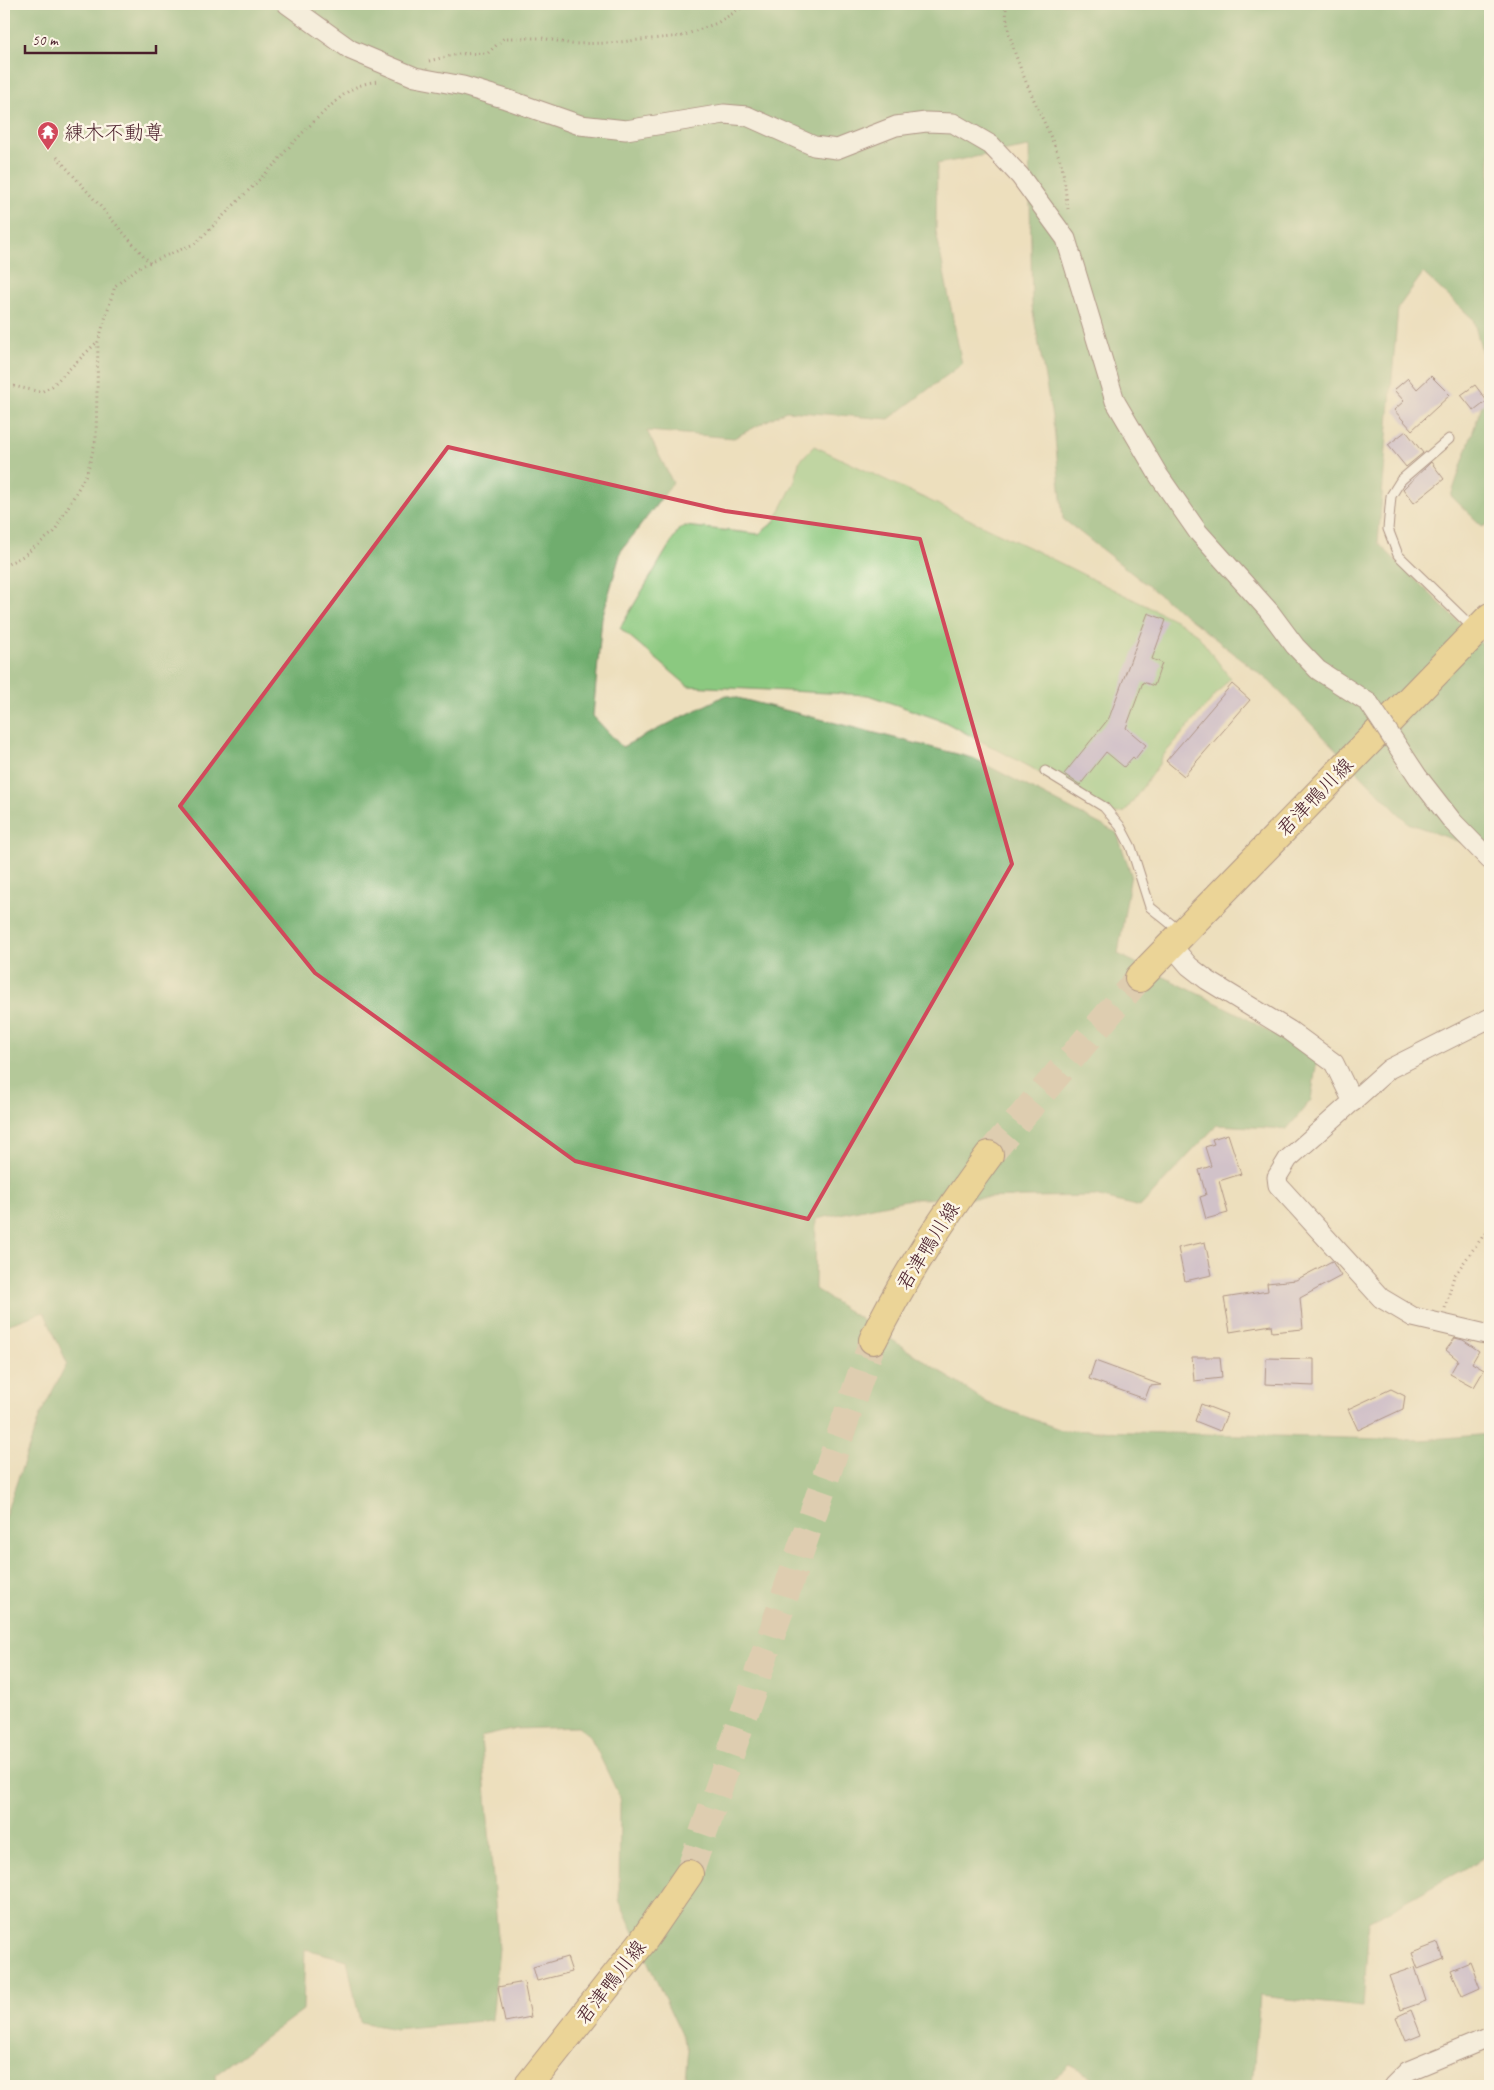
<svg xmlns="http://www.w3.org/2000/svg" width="1494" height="2090" font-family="Caveat,'Klee One',sans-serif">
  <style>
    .green { fill: #8bc980; stroke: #6a7456 }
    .forest { fill: #70ad6e; stroke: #5d664c }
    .building { fill: #b09fd8 }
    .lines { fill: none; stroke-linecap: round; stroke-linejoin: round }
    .primary-tunnel { stroke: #ccb9a0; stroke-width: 28; stroke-dasharray: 28 14; stroke-linecap: butt }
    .lane-casing { stroke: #623c41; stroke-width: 11 }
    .street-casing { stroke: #623c41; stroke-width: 21 }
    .primary-casing { stroke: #623c41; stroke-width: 30 }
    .path { stroke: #623c41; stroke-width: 3; stroke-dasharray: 1 4; stroke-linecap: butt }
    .lane { stroke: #fff; stroke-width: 9 }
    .street { stroke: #fff; stroke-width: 19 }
    .primary { stroke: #e9c769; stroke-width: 28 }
    .street-bridge-casing { stroke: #623c41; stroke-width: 21; stroke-linecap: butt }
    .street-bridge { stroke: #fff; stroke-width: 19 }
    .marked { fill: none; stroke: #d1495b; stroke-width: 4; stroke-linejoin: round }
    .labels { text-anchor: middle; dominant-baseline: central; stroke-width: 5; stroke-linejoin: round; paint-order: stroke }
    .poi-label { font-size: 20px; fill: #4a1f2b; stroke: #fcf5e5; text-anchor: start }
    .street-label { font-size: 20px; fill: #4a1f2b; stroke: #fcf5e5 }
  </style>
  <rect width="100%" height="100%" fill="#fcf5e5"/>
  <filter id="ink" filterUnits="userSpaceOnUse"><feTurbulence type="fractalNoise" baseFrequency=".02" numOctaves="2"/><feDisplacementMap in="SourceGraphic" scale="10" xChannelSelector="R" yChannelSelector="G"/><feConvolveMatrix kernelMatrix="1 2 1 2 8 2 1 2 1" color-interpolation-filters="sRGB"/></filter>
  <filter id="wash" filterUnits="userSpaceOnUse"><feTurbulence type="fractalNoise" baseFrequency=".0096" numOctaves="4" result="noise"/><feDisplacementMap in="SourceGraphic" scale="20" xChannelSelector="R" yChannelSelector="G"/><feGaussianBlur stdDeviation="1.12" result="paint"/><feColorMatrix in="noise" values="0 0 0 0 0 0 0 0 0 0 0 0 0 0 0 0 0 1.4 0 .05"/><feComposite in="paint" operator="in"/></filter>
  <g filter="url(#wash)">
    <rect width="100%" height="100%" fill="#eddfbd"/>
    <path class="green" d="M814,446l216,102 149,74 18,12 33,44 -69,80 -2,6 -34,48 -16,3 -51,-29 -26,-18 -89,-47 -75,-26 -180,-9 -68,-58 59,-99 6,-3 74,8 15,-12 21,-41 4,-19z"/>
    <path class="forest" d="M4,4h1486v518l-7,5 -32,-31 39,-115 -17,-62 -50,-46 -25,35 -20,235 112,109v201l-82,-30 -139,-142 -206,-162 -9,-91 -22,-121 -3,-160 -92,17 -1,67 26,133 -73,55 -103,-8 -52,27 -87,-7 26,52 -52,68 -19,67 -9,98 29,31 104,-52 247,63 144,75 14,41 -13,80 121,60 78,46 -6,40 -24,29 -70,-4 -77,82 -45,-11 -184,3 -95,20 -1,70 173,114 74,27 359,10 69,-6v420l-121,68 -6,85 -103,-11 -8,90h-143l-40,-21 -23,21h-362l4,-37 -69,-149 1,-102 -30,-62 -12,-9 -62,2 -35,8 18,212 -7,71 -97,9 -35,-7 -13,-62 -42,-11 -2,61 -88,65 1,11h-212v-567l36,-104 27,-52 -23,-51 -40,14z"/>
    <g id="blocks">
      <path class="building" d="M1431,376l19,19 -38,35 -18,-20 10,-9 -10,-11 14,-12 9,11z
        M1475,385l12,16 -13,10 -13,-16z
        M1406,431l17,22 -17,14 -18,-22z
        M1431,462l13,17 -30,24 -11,-14z
        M1148,613l18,7 -14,39 10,4 -8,23 -11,-4 -17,46 20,17 -11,14 -2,-2 -9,10 -18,-15 -26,33 -16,-11 45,-56z
        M1232,684l18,16 -66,76 -18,-15z
        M1228,1134l13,40 -22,7 9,32 -22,6 -6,-22 6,-2 -7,-25 12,-4 -6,-19 9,-3 -2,-5z
        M1205,1242l7,33 -27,6 -7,-33z
        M1332,1261l9,15 -41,22 3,31 -31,3 -1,-7 -41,7 -6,-34 44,-7 -1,-8 29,-3z
        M1455,1338l8,2 16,11 -7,12 12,7 -10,17 -24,-13 8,-14 -12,-10z
        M1192,1357h28l2,21 -28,3z
        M1266,1358l48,1v27l-49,-2z
        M1095,1361l66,24 -11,1 -5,13 -56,-20z
        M1391,1389l14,7 -2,13 -45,21 -10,-21z
        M1201,1404l26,10 -7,17 -25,-10z
        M1438,1943l6,16 -26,10 -6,-16z
        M567,1957l5,15 -35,9 -4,-14z
        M1470,1962l10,26 -18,8 -11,-26z
        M1415,1967l11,34 -25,9 -12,-34z
        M524,1982l7,35 -26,5 -7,-35z
        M1411,2010l10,25 -15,6 -10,-24z"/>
    </g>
  </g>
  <g filter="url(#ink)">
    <use href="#blocks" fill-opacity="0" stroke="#623c41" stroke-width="1"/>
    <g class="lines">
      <path class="primary-tunnel" d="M989,1155l150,-177
        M689,1874l184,-534"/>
      <g class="lane-casing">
        <path id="lane" d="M1449,439l-48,41 -10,16 -3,33 10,26 76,74
          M1045,771l59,36 16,19 11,21 19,60 31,25"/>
      </g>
      <g class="street-casing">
        <path id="street" d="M287,4l64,46 64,27 48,9 43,13 74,26 46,5 98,-16 23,2 67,30 23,3 59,-23 30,-4 27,1 38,22 29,31 46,63 49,162 44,75 39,56 71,79 26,35 23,24 51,33
          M1418,777l35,45 37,38
          M1171,945l18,21 18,14 82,50 45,33 19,39
          M1490,1018l-101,51 -101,90 -11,18 1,8 103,113 32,19 77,18
          M1393,2086l15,-15 82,-34"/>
      </g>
      <g class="primary-casing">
        <path id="primary" d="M1139,978l351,-361
          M873,1340c32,-66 73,-126 116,-185
          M528,2086l115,-145 46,-67"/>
      </g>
      <path class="path" d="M1006,4c-1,48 37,109 54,156 5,15 5,34 8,49
        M429,61l28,-7 31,-1 16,-15h38l30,6 37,-1 73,-7 35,-13 31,-19
        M57,157l93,106
        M4,384l37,8 11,-6 45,-44
        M4,566l19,-10 31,-24 33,-59 9,-34 2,-97 17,-56 24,-19 57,-24 81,-81c9,-14 60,-65 75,-73 7,-4 18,-7 26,-8
        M1445,1308l9,-32 36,-50"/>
      <use href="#lane" class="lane"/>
      <use href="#street" class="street"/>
      <use href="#primary" class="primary"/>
      <g class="street-bridge-casing">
        <path id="street-bridge" d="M1369,703l49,74"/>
      </g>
      <use href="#street-bridge" class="street-bridge"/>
    </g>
  </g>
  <path d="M0 0H1494V2090H0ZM448,447l277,64 195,28 92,325 -204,355 -233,-58 -260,-188 -135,-167z" fill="#eddfbd" fill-opacity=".55" fill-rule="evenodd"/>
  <path class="marked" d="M448,447l277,64 195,28 92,325 -204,355 -233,-58 -260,-188 -135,-167z"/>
  <defs>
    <g id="temple-pin" transform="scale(1.125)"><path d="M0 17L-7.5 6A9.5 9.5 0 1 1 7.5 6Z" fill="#d1495b" stroke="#fcf5e5"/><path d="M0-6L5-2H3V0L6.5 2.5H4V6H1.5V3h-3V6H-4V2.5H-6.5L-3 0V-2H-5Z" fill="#fff"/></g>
  </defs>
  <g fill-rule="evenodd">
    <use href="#temple-pin" x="48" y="132"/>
  </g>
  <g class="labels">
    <g class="poi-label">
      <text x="64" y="132">練木不動尊</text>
    </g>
    <g class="street-label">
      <text transform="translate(1315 797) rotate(-46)">君津鴨川線</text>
      <text transform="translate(928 1246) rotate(-58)">君津鴨川線</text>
      <text transform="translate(611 1982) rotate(-52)">君津鴨川線</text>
    </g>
  </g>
  <rect width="1494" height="2090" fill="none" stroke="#fcf5e5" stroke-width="20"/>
  <path d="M25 45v8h131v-8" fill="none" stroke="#4a1f2b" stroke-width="2.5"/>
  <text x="32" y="45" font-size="15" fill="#4a1f2b" stroke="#fcf5e5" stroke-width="4" paint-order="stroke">50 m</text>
</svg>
